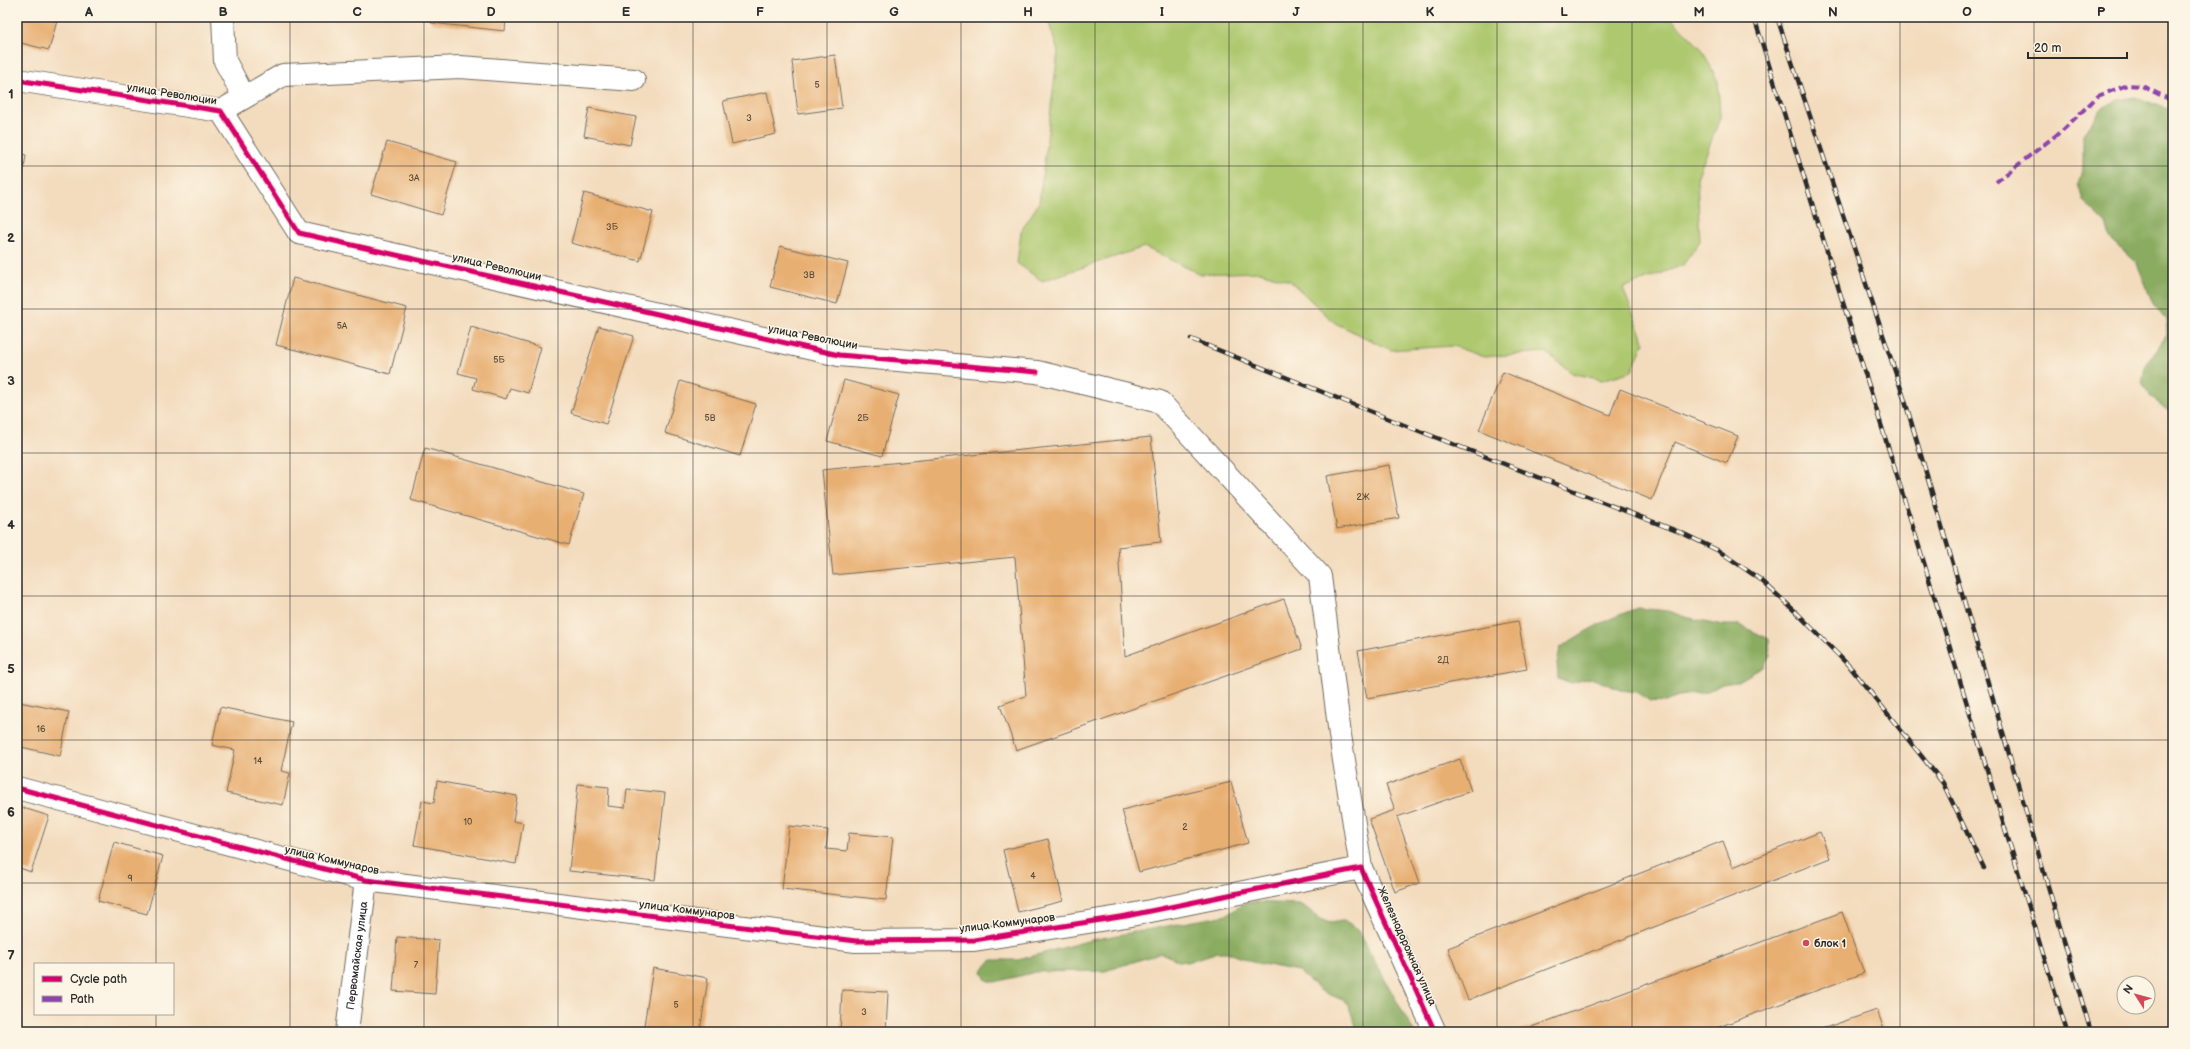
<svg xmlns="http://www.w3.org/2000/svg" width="2190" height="1049" font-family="'Balsamiq Sans',sans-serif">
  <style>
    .green { fill: #adc86e; stroke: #6c7a4c }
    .forest { fill: #8aac61; stroke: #5a6c46 }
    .building { fill: #e8af72 }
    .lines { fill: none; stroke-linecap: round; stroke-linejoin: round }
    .minor-casing { stroke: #71695e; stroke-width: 24 }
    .minor { stroke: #fff; stroke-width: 22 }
    .rail-casing { stroke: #2b2b2b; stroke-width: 4.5 }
    .rail { stroke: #fcf5e5; stroke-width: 3; stroke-dasharray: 9; stroke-linecap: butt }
    .quiet { stroke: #8e44ad; stroke-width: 4; stroke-dasharray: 8 4; stroke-linecap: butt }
    .cycleway-casing { stroke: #fcf5e5; stroke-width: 8 }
    .cycleway { stroke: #d6006c; stroke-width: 5 }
    .grid { fill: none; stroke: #2b2b2b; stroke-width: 1; stroke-opacity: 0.55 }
    .poi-dot { fill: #d1495b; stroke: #fcf5e5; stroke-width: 1.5 }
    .labels { text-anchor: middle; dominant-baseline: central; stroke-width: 3; stroke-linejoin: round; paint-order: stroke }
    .number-label { font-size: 9px; fill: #5a4c3d }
    .street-label { font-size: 11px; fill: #2b2b2b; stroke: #fcf5e5 }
    .poi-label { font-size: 11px; font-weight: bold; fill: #2b2b2b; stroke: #fcf5e5; text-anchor: start }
    .neatline { fill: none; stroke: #2b2b2b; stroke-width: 1.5 }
    .grid-label { font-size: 13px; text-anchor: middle; font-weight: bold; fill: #2b2b2b }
  </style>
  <rect width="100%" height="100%" fill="#fcf5e5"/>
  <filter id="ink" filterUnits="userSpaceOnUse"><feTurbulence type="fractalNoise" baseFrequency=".025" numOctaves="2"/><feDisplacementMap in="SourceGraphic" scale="8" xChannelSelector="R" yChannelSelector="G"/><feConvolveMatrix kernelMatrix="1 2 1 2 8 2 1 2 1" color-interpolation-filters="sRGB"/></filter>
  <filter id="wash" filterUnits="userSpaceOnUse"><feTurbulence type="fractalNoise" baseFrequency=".012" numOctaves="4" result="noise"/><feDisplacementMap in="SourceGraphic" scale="16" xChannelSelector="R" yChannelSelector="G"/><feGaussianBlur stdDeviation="0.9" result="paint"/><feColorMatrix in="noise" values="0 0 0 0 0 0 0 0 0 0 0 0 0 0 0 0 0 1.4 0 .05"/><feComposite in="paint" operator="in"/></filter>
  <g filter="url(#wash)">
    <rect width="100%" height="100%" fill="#f3dcbe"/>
    <path class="green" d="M1048,17h622l32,32 16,33 2,36 -23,60 3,63 -17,24 -60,23 21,54 -12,29 -30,9 -30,-7 -26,-21 -62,5 -31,-11 -62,4 -56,-27 -45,-42 -30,-9 -60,2 -56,-27 -102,34 -25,-18 4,-32 18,-28 19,-151 -9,-29z"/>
    <path class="forest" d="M2135,97l38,14v304l-23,-19 -8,-14 4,-18 21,-29 -1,-15 -12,-14 -18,-44 -25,-23 -5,-15 -23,-23 -5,-17 5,-17v-33l19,-26 16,-8z
      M1638,608l30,3 17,6 38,8h17l29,14 1,16 -7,12 -26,15 -15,2 -14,8 -30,4 -14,6 -14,-1 -14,-9 -15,-2 -30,-12 -20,5 -13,-5 -1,-15 3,-15c24,-17 51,-31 78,-40z
      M1252,902l46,2c11,3 18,14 29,18 5,2 11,-1 16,-1 13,2 23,21 27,32l44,79h-56l-9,-25 -6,-7 -22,-9 -23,-20 -46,-9 -25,-10h-9l-31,10 -8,-1 -18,-8 -56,18 -69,1 -41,10 -9,-2 -4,-8 4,-7 6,-5h26l73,-20 136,-25 16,-11z"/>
    <g id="blocks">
      <path class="building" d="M17,17h41l-9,33 -32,-8z
        M432,17h74l-1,14 -74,-8z
        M835,55l7,53 -44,6 -6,-53z
        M767,92l9,42 -44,10 -9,-43z
        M589,108l47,9 -6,28 -46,-9z
        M387,142l70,20 -16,53 -70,-21z
        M17,153l9,2 -8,50h-1z
        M584,193l69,19 -13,49 -69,-18z
        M780,246l68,17 -11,41 -67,-17z
        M293,278l114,30 -17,66 -114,-29z
        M599,326l35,10 -28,88 -35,-11z
        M471,327l70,20 -13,46 -18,-5 -4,11 -33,-10 3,-11 -18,-5z
        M1503,372l107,43 10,-26 118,47 -11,27 -52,-21 -23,58 -173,-70z
        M844,380l55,15 -17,61 -55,-15z
        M680,381l76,23 -16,52 -75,-23z
        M1151,437l10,105 -43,5 7,109 159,-57 18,50 -286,101 -16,-45 26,-9 -11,-139 -182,18 -11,-105z
        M425,448l159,46 -15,51 -158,-45z
        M1389,465l10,53 -62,11 -10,-53z
        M1518,621l9,48 -160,29 -9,-47z
        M19,702l50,10 -9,44 -43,-10z
        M220,707l72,15 -11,49 9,2 -7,32 -57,-12 9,-43 -23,-5z
        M1460,759l11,32 -74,26 23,66 -25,9 -26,-73 26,-9 -9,-25z
        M437,781l80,15 -4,25 10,2 -7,41 -102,-19 8,-44 12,2z
        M1231,782l17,61 -109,29 -17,-62z
        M578,784l31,3 -1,19 17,2 2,-19 38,4 -10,87 -86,-9z
        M17,806l32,10 -18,56 -14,-5z
        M789,826l39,4 -2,19 21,2 2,-18 44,4 -7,63 -104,-11z
        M1820,832l10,26 -362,142 -20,-52 275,-107 10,26z
        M1048,839l15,62 -45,11 -15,-62z
        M114,842l49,14 -16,58 -49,-13z
        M1842,912l22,61 -159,59h-187z
        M397,937l42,3 -4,54 -42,-3z
        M653,968l55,10 -8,54h-57z
        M842,990l46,2 -2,40h-46z
        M1877,1010l8,22h-72z"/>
    </g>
  </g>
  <g filter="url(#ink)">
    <use href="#blocks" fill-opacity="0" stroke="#71695e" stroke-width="1"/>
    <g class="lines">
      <g class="minor-casing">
        <g id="minor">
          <path d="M223,17l2,44 19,36"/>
          <path d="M17,80l204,31 78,122 540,122 198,17 123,30 160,174 20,159 21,133 74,164"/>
          <path d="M221,111l62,-36 177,-8 174,13"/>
          <path d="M17,788l349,92 490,61 118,-1 152,-24 235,-48"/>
          <path id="s1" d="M347,1032l19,-152"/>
        </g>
      </g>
      <use href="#minor" class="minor"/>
      <g class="rail-casing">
        <path id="rail" d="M1754,17l167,536 146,479
          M1777,17l128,384 186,631
          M1191,339l218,88 273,106 37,18 42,29 37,34 53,54 92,115 41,85"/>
      </g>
      <use href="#rail" class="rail"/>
      <path class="quiet" d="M1996,182l68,-53 34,-33 29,-11 15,1 31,15"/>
      <g class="cycleway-casing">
        <path id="cycleway" d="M17,80l204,31 78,122 540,122 198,17
          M17,788l349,92 490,61 118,-1 152,-24 235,-48 74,164"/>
      </g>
      <use href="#cycleway" class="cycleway"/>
    </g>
  </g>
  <path class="grid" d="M156,17v947M290,17v1015M424,17v1015M558,17v1015M693,17v1015M827,17v1015M961,17v1015M1095,17v1015M1229,17v1015M1363,17v1015M1497,17v1015M1632,17v1015M1766,17v1015M1900,17v1015M2034,17v1015M17,166h2156M17,309h2156M17,453h2156M17,596h2156M17,740h2156M17,883h2156M156,1014v18"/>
  <circle class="poi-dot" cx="1806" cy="943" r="4"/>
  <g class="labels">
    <g class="number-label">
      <text x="817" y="85">5</text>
      <text x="749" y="118">3</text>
      <text x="414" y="178">3А</text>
      <text x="612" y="227">3Б</text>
      <text x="809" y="275">3В</text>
      <text x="342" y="326">5А</text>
      <text x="499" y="360">5Б</text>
      <text x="710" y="418">5В</text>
      <text x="863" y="418">2Б</text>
      <text x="1363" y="497">2Ж</text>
      <text x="1443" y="660">2Д</text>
      <text x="41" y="729">16</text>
      <text x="258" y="761">14</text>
      <text x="468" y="822">10</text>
      <text x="1185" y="827">2</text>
      <text x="1033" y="876">4</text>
      <text x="130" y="878">9</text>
      <text x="416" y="965">7</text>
      <text x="676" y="1005">5</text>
      <text x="864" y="1012">3</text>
    </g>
    <g class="street-label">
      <text transform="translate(172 94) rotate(9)">улица Революции</text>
      <text transform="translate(497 267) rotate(13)">улица Революции</text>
      <text transform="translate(813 337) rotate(11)">улица Революции</text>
      <text transform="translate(332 860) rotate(13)">улица Коммунаров</text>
      <text transform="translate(687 910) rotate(7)">улица Коммунаров</text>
      <text transform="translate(1007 923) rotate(-7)">улица Коммунаров</text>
      <text transform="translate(1407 946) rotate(66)">Железнодорожная улица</text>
      <text stroke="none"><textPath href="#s1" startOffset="77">Первомайская улица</textPath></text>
    </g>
    <g class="poi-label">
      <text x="1814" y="943">блок 1</text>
    </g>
  </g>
  <rect width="2190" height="1049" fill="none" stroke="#fcf5e5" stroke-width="44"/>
  <rect x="34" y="963" width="140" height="52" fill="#fcf5e5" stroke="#a8a49b"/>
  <rect x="42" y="976" width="20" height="6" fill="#d6006c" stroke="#a8a49b"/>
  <text x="70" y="983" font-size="12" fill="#2b2b2b">Cycle path</text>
  <rect x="42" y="996" width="20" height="6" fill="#8e44ad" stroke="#a8a49b"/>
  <text x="70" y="1003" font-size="12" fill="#2b2b2b">Path</text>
  <g transform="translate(2136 995) rotate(306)"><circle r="19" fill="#fcf5e5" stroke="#a8a49b"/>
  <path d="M0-3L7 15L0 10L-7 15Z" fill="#d1495b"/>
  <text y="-6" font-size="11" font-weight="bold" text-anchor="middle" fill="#2b2b2b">N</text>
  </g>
  <path d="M2028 52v6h99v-6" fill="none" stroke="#2b2b2b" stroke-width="2"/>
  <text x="2034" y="52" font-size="12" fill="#2b2b2b" stroke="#fcf5e5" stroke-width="3" paint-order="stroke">20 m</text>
  <rect x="22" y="22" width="2146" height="1005" class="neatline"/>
  <g class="grid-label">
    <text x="89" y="16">A</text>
    <text x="223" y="16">B</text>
    <text x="357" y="16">C</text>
    <text x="491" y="16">D</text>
    <text x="626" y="16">E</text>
    <text x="760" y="16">F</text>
    <text x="894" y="16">G</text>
    <text x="1028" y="16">H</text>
    <text x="1162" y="16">I</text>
    <text x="1296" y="16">J</text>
    <text x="1430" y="16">K</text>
    <text x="1564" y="16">L</text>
    <text x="1699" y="16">M</text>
    <text x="1833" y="16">N</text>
    <text x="1967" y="16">O</text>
    <text x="2101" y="16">P</text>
    <text x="11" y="98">1</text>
    <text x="11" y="242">2</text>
    <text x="11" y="385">3</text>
    <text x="11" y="529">4</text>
    <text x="11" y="673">5</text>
    <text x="11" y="816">6</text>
    <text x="11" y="960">7</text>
  </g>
</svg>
